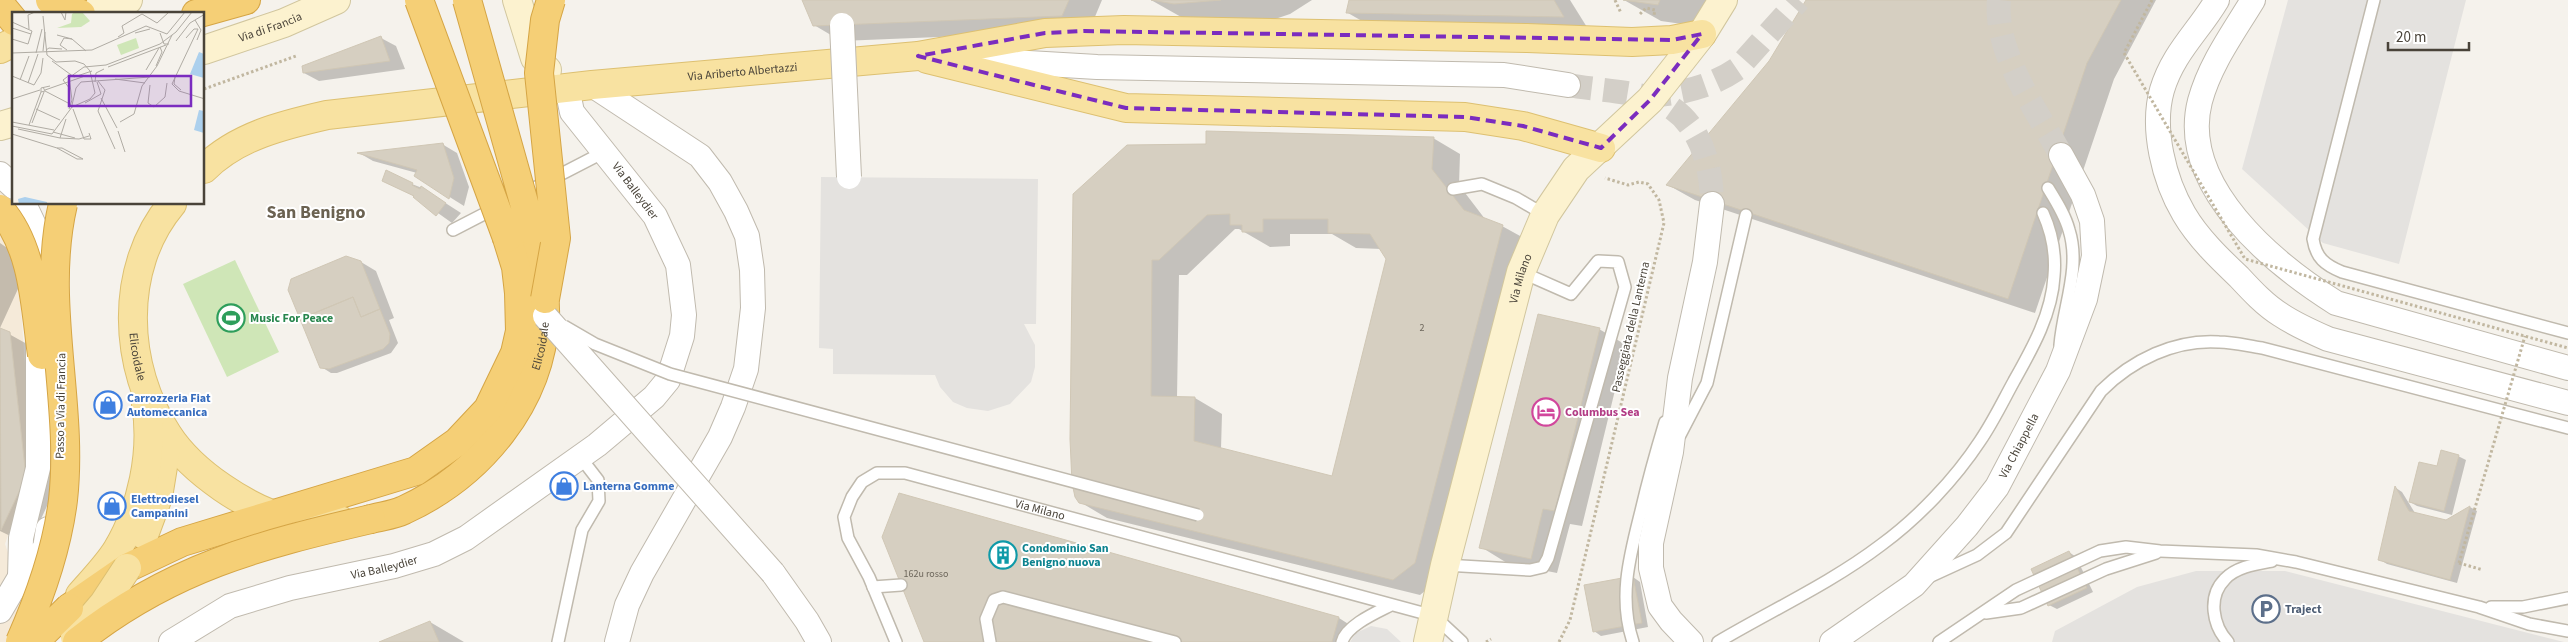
<svg xmlns="http://www.w3.org/2000/svg" width="2568" height="642" font-family="'Source Sans 3',sans-serif">
  <style>
    .commercial { fill: #f5ead9 }
    .green { fill: #cfe6b7 }
    .parking { fill: #e4e2df }
    .shadow { fill: #0003; fill-rule: evenodd }
    .building { fill: #d6cfc1; stroke: #d0c7b5; fill-rule: evenodd }
    .lines { fill: none; stroke-linecap: round; stroke-linejoin: round }
    .street-tunnel { stroke: #d3cfc8; stroke-width: 24; stroke-dasharray: 24 12; stroke-linecap: butt }
    .lane-casing { stroke: #c0baae; stroke-width: 14 }
    .street-casing { stroke: #c0baae; stroke-width: 26 }
    .secondary-casing { stroke: #d1c69e; stroke-width: 30 }
    .primary-casing { stroke: #ddc071; stroke-width: 30 }
    .highway-casing { stroke: #d5a545; stroke-width: 30 }
    .path { stroke: #c1b7a0; stroke-width: 3; stroke-dasharray: 2.5 2.5; stroke-linecap: butt }
    .lane { stroke: #fff; stroke-width: 11 }
    .street { stroke: #fff; stroke-width: 24 }
    .secondary { stroke: #fcf2cf; stroke-width: 28 }
    .primary { stroke: #f8e2a1; stroke-width: 28 }
    .highway { stroke: #f5cf76; stroke-width: 28 }
    .lane-bridge-casing { stroke: #c0baae; stroke-width: 14; stroke-linecap: butt }
    .street-bridge-casing { stroke: #c0baae; stroke-width: 26; stroke-linecap: butt }
    .primary-bridge-casing { stroke: #ddc071; stroke-width: 30; stroke-linecap: butt }
    .highway-bridge-casing { stroke: #d5a545; stroke-width: 30; stroke-linecap: butt }
    .path-bridge { stroke: #c1b7a0; stroke-width: 3; stroke-dasharray: 2.5 2.5; stroke-linecap: butt }
    .lane-bridge { stroke: #fff; stroke-width: 11 }
    .street-bridge { stroke: #fff; stroke-width: 24 }
    .primary-bridge { stroke: #f8e2a1; stroke-width: 28 }
    .highway-bridge { stroke: #f5cf76; stroke-width: 28 }
    .marked { fill: none; stroke: #7b2cbf; stroke-width: 4; stroke-dasharray: 10 6; stroke-linejoin: round }
    .labels { text-anchor: middle; dominant-baseline: central; stroke-width: 4; stroke-linejoin: round; paint-order: stroke }
    .number-label { font-size: 10px; fill: #6c665b }
    .street-label { font-size: 12px; fill: #494339; stroke: #fff }
    .leisure-label { font-size: 12px; font-weight: bold; fill: #27864d; stroke: #fff; text-anchor: start }
    .shop-label { font-size: 12px; font-weight: bold; fill: #366cbe; stroke: #fff; text-anchor: start }
    .hotel-label { font-size: 12px; font-weight: bold; fill: #b23c85; stroke: #fff; text-anchor: start }
    .culture-label { font-size: 12px; font-weight: bold; fill: #0d838f; stroke: #fff; text-anchor: start }
    .service-label { font-size: 12px; font-weight: bold; fill: #4e5e75; stroke: #fff; text-anchor: start }
    .district-label { font-size: 18px; font-weight: bold; fill: #6b6251; stroke: #fff }
    .inset-road { fill: none; stroke: #b0aca4; stroke-width: 1 }
    .view { fill: #7b2cbf; fill-opacity: 0.15; stroke: #7b2cbf; stroke-width: 2.5 }
    .inset-edge { fill: none; stroke: #494339; stroke-width: 2.5 }
  </style>
  <rect width="100%" height="100%" fill="#f5f2ec"/>
  <path class="commercial" d="M0,166l4,3 16,125 12,173 -27,77 35,98h-40z"/>
  <path class="green" d="M235,260l44,92 -52,25 -44,-93z"/>
  <path class="parking" d="M2288,0h178l-67,264 -76,-21 -81,-74z
    M821,177l217,2 -2,145h-12l11,21v22l-4,15 -21,22 -22,7 -21,-3 -14,-6 -13,-15 -5,-12 -102,-1v-25l-14,-1z
    M2196,571h89l279,71h-512l3,-11 82,-44z
    M1371,626l16,3 14,13h-51l6,-9z"/>
  <path class="shadow" d="M803,0h299l-13,31 -248,10 -27,-16z
    M1151,0h161l-22,14 -33,11 -67,-3z
    M1350,0h220l20,32 -216,-4 -26,-15z
    M1624,0h84l-12,26 -35,-5z
    M1807,0h349l-42,79 -79,234 -340,-113 -27,-15 102,-123z
    M381,38l15,8 9,23 -86,12 -15,-8z
    M1433,138l27,16 -1,31 26,34 17,7 27,15 -88,337 -21,17 -313,-77 -27,-16 -6,-308 133,-48zM1235,229h4l31,18 20,-1v-12h42l24,14 25,1 7,10 -55,218 -112,-28 1,-35 -27,-16h-18l2,-123h8z
    M442,144l15,9 12,34 -5,19 -48,-30 1,-3 -44,-12 -12,-7z
    M383,181l29,3 10,4 39,25 -9,10 -38,-27z
    M0,243l13,9 10,26 -23,50z
    M361,262l15,9 18,47 -5,2 9,23 -7,10 -54,20h-6l-8,-5z
    M0,329l36,20 17,144 -24,52 -29,-14z
    M1599,329l27,16 -44,181 -12,-2 -13,49 -50,-10 -26,-16z
    M2458,456l8,4 -14,55 -35,-9 -7,-4 28,-34z
    M2396,488l6,4 13,21 31,8 24,-14 7,4 -20,72 -70,-19 -8,-5z
    M2069,552l7,5 17,35 -36,17 -8,-4z
    M1633,577l7,5 8,45 -47,9 -7,-5z
    M1339,618l14,9 -4,15h-423z
    M430,622l34,20h-82z"/>
  <path class="building" d="M802,0h267l-7,16 -249,10z
    M1151,0h70l-47,4z
    M1349,0h205l10,17 -218,-4z
    M1623,0h37l-2,5z
    M1806,0h315l-34,63 -79,236 -342,-114 103,-124z
    M381,36l9,25 -87,12 -1,-7z
    M1206,131l228,6 -2,32 32,41 39,15 -88,338 -22,17 -314,-77 -4,-6 -3,-14 -2,-44 3,-245 54,-49 79,-1zM1230,214v11h12v7h21v-13h65v14l42,1 16,25 -54,217 -138,-35 1,-44 -44,-1 1,-136h7l48,-45z
    M443,143l11,35 -5,21 -35,-23 3,-6 -60,-17z
    M386,170l27,13 -1,2 8,4 1,-3 25,17 -10,13 -23,-19 1,-1 -32,-15z
    M346,256l15,5 19,48 -19,8 -8,-20 -53,22 -12,-29 3,-11z
    M353,297l8,20 19,-8 10,25 -1,9 -6,6 -54,20 -9,-1 -20,-49z
    M1538,314l62,14 -45,183 -12,-2 -12,50 -52,-11z
    M0,328l10,4 16,145 -25,53z
    M2441,450l18,5 -15,56 -35,-9 10,-40 18,4z
    M2395,486l14,25 37,9 24,-14 -20,74 -72,-20z
    M899,493l440,124 -7,25h-408l-42,-105z
    M2069,551l18,37 -39,18 -17,-37z
    M1633,576l9,47 -49,9 -9,-47z
    M430,621l9,21h-60z"/>
  <g class="lines">
    <path class="street-tunnel" d="M1999,0c-5,53 37,109 62,155
      M1568,85c27,5 66,6 91,16 40,17 53,63 53,103
      M1646,96c33,-2 63,-8 91,-27l62,-69"/>
    <g class="lane-casing">
      <g id="lane">
        <path d="M2374,0l-61,239c3,19 12,26 29,33l226,61"/>
        <path d="M2048,188c8,13 17,27 21,42 12,38 -6,77 -9,115"/>
        <path d="M1453,189l29,-5 34,14 29,17"/>
        <path d="M453,230l151,-78"/>
        <path d="M1680,435l27,-52 39,-168"/>
        <path d="M1445,565l85,5 13,-3 5,-9 77,-271 -7,-25 -20,-1 -27,33 -50,-22"/>
        <path d="M1929,577l48,-22 29,-22 95,-142c31,-31 74,-52 118,-49 14,0 29,4 43,6l306,80"/>
        <path d="M873,587l28,-2"/>
        <path d="M2491,607h32l45,-9"/>
        <path d="M1986,613l35,-5 85,-39 50,-16"/>
        <path d="M558,642l24,-112 17,-29 -1,-21 -17,-22"/>
        <path id="s1" d="M896,642l-27,-65 -21,-39 -4,-21 8,-20 10,-15 15,-9h28l529,143 28,26"/>
        <path d="M990,642l-4,-23 8,-19 9,-3 172,45"/>
        <path d="M1342,642c4,-16 33,-29 47,-36"/>
        <path d="M1633,642c-15,-45 -3,-87 8,-131 7,-30 15,-59 24,-89"/>
        <path d="M1718,642c54,-32 113,-59 163,-97 37,-27 74,-66 99,-104 13,-19 23,-40 34,-60 18,-32 38,-67 40,-105 2,-22 -2,-43 -11,-63"/>
        <path d="M1939,642l77,-52 84,-39 26,-4 34,4 96,4 40,7 183,45 50,17 39,7"/>
        <path d="M2228,642c-15,-16 -21,-45 -3,-63 11,-12 31,-15 47,-18"/>
      </g>
    </g>
    <g class="street-casing">
      <g id="street">
        <path d="M2217,0c-19,32 -44,53 -55,90 -11,39 2,90 22,124 14,24 36,45 55,63 13,14 26,28 42,38 15,10 31,17 47,24l240,64"/>
        <path d="M2253,0c-20,33 -43,64 -53,101 -22,85 74,163 136,202l232,65"/>
        <path d="M959,59l138,8 407,8 64,10"/>
        <path d="M592,85l108,71 20,26 16,29 11,25 5,34 1,38 -4,35 -3,26 -13,38 -13,30 -78,136 -15,32 -10,37"/>
        <path d="M0,174l14,13"/>
        <path d="M24,204l10,21 2,48"/>
        <path d="M773,573l34,48 12,21"/>
        <path d="M20,577l1,-39 17,-70v-132"/>
        <path d="M0,611l20,-34 25,-29 3,-19"/>
        <path id="s2" d="M171,642l59,-36 60,-18 104,-22 40,-12 32,-16 131,-93 57,-48 14,-17 14,-44 2,-21 -6,-50 -23,-49 -83,-104 -5,-24"/>
        <path d="M1691,642l-20,-21 -11,-15 -9,-38v-25l20,-91 9,-74 25,-116 7,-58"/>
        <path id="s3" d="M1832,642l82,-57 53,-59 30,-39 61,-116 27,-72 9,-43 -2,-35 -9,-26 -22,-40"/>
      </g>
    </g>
    <g class="secondary-casing">
      <g id="secondary">
        <path d="M517,0l18,58 12,12"/>
        <path d="M90,14l38,-14"/>
        <path id="s4" d="M204,50l80,-27 52,-23"/>
        <path d="M0,126l14,-4"/>
        <path id="s5" d="M1428,642l17,-77 76,-293 24,-57 31,-46 74,-69 52,-66 21,-34"/>
      </g>
    </g>
    <g class="primary-casing">
      <g id="primary">
        <path d="M0,49l14,-7"/>
        <path d="M927,59l199,49 339,9 58,9 78,22"/>
        <path id="s6" d="M204,169c33,-33 79,-44 123,-54l265,-30 326,-29 127,-23 79,-3 403,8 105,4 40,-2 30,-6"/>
        <path id="s7" d="M172,204c-54,64 -49,164 -4,231 24,37 80,75 123,85 16,3 33,1 49,0"/>
        <path d="M144,535l14,-38 10,-61"/>
        <path d="M80,595c13,-15 27,-29 37,-45 25,-42 37,-98 29,-146"/>
      </g>
    </g>
    <g class="highway-casing">
      <g id="highway">
        <path d="M0,4l14,17"/>
        <path d="M196,14l50,-14"/>
        <path id="s8" d="M371,519c11,-3 23,-4 33,-9 76,-35 137,-107 141,-193 1,-30 -5,-58 -13,-86"/>
        <path d="M69,608l58,-40 55,-26 234,-71 41,-29 31,-33 27,-56 5,-22 -1,-38 -3,-26 -9,-29"/>
      </g>
    </g>
    <path class="path" d="M1615,0l6,13
      M1640,14l6,-6 9,2 -1,5
      M204,89l92,-33
      M2459,563l24,7
      M1486,642l5,-3
      M1559,642l11,-22 94,-397 -5,-23 -11,-16 -9,-2 -11,3 -23,-7"/>
    <use href="#lane" class="lane"/>
    <use href="#street" class="street"/>
    <use href="#secondary" class="secondary"/>
    <use href="#primary" class="primary"/>
    <use href="#highway" class="highway"/>
    <g class="lane-bridge-casing">
      <path id="lane-bridge" d="M564,326l31,18 75,30 528,141"/>
    </g>
    <g class="street-bridge-casing">
      <path id="street-bridge" d="M842,25l7,152
        M545,316l228,257"/>
    </g>
    <g class="primary-bridge-casing">
      <path id="primary-bridge" d="M75,637l29,-34 23,-35"/>
    </g>
    <g class="highway-bridge-casing">
      <path id="highway-bridge" d="M50,0l31,14
        M419,0l88,238
        M467,0l65,231
        M0,209c34,39 35,97 42,146
        M545,299l11,-61 -17,-165 6,-53 6,-20
        M20,642c20,-45 37,-93 43,-142 11,-97 -23,-198 0,-296
        M34,642l35,-34
        M77,642c93,-74 182,-97 294,-123"/>
    </g>
    <path class="path-bridge" d="M2152,0l-28,53 121,206 323,89
      M2459,563l66,-227"/>
    <use href="#lane-bridge" class="lane-bridge"/>
    <use href="#street-bridge" class="street-bridge"/>
    <use href="#primary-bridge" class="primary-bridge"/>
    <use href="#highway-bridge" class="highway-bridge"/>
  </g>
  <path class="marked" d="M1084,31l588,9 30,-6 -52,66 -49,48 -78,-22 -58,-9 -339,-9 -208,-52 127,-23z"/>
  <defs>
    <g id="stadium-ring" transform="scale(1.4375)"><circle r="9.5" fill="#fff" stroke="#2e9e5b" stroke-width="1.5"/><path d="M0-5a6.5 5 0 1 0 0 10a6.5 5 0 1 0 0-10ZM-3.5-1.8h7v3.6h-7Z" fill="#2e9e5b"/></g>
    <g id="shop-ring" transform="scale(1.4375)"><circle r="9.5" fill="#fff" stroke="#3f7fe0" stroke-width="1.5"/><path d="M-5-2.5h2.3a2.7 3.5 0 0 1 5.4 0H5L5.5 6h-11ZM-1.5-2.5h3a1.5 2.3 0 0 0-3 0Z" fill="#3f7fe0"/></g>
    <g id="hotel-ring" transform="scale(1.4375)"><circle r="9.5" fill="#fff" stroke="#d1479c" stroke-width="1.5"/><path d="M-6-4.5h1.5V1H6V5H4.5V3h-9V5H-6ZM-4 0a1.8 1.8 0 1 1 3.6 0ZM.5 0V-2.5h3Q6-2.5 6 0Z" fill="#d1479c"/></g>
    <g id="building-ring" transform="scale(1.4375)"><circle r="9.5" fill="#fff" stroke="#0f9aa8" stroke-width="1.5"/><path d="M-4-6H4V6H1V3H-1V6H-4ZM-2.5-4.3h1.7v1.8h-1.7ZM.8-4.3h1.7v1.8H.8ZM-2.5-1h1.7V.8h-1.7ZM.8-1h1.7V.8H.8Z" fill="#0f9aa8"/></g>
    <g id="parking-ring" transform="scale(1.4375)"><circle r="9.5" fill="#fff" stroke="#5c6f8a" stroke-width="1.5"/><path d="M-3.5-5.5H1a3.5 3.5 0 0 1 0 7H-1V5.5H-3.5ZM-1-3.4V-.6H.8a1.4 1.4 0 0 0 0-2.8Z" fill="#5c6f8a"/></g>
  </defs>
  <g fill-rule="evenodd">
    <use href="#stadium-ring" x="231" y="318"/>
    <use href="#shop-ring" x="108" y="405"/>
    <use href="#hotel-ring" x="1546" y="412"/>
    <use href="#shop-ring" x="564" y="486"/>
    <use href="#shop-ring" x="112" y="506"/>
    <use href="#building-ring" x="1003" y="555"/>
    <use href="#parking-ring" x="2266" y="609"/>
  </g>
  <g class="labels">
    <g class="number-label">
      <text x="1422" y="328">2</text>
      <text x="926" y="574">162u rosso</text>
    </g>
    <g class="street-label">
      <text stroke="none"><textPath href="#s4" startOffset="70">Via di Francia</textPath></text>
      <text stroke="none"><textPath href="#s6" startOffset="554">Via Ariberto Albertazzi</textPath></text>
      <text transform="translate(635 191) rotate(53)">Via Balleydier</text>
      <text stroke="none"><textPath href="#s5" startOffset="375">Via Milano</textPath></text>
      <text transform="translate(1631 327) rotate(-77)">Passeggiata della Lanterna</text>
      <text stroke="none"><textPath href="#s8" startOffset="256">Elicoidale</textPath></text>
      <text stroke="none"><textPath href="#s7" startOffset="162">Elicoidale</textPath></text>
      <text transform="translate(61 406) rotate(-89)">Passo a Via di Francia</text>
      <text stroke="none"><textPath href="#s3" startOffset="275">Via Chiappella</textPath></text>
      <text stroke="none"><textPath href="#s1" startOffset="361">Via Milano</textPath></text>
      <text stroke="none"><textPath href="#s2" startOffset="228">Via Balleydier</textPath></text>
    </g>
    <g class="leisure-label">
      <text x="250" y="318">Music For Peace</text>
    </g>
    <g class="shop-label">
      <text x="127" y="398">Carrozzeria Fiat<tspan x="127" dy="14">Automeccanica</tspan></text>
      <text x="583" y="486">Lanterna Gomme</text>
      <text x="131" y="499">Elettrodiesel<tspan x="131" dy="14">Campanini</tspan></text>
    </g>
    <g class="hotel-label">
      <text x="1565" y="412">Columbus Sea</text>
    </g>
    <g class="culture-label">
      <text x="1022" y="548">Condominio San<tspan x="1022" dy="14">Benigno nuova</tspan></text>
    </g>
    <g class="service-label">
      <text x="2285" y="609">Traject</text>
    </g>
    <g class="district-label">
      <text x="316" y="212">San Benigno</text>
    </g>
  </g>
  <g transform="translate(12 12)">
    <rect width="192" height="192" fill="#f5f2ec"/>
    <path d="M63,0h7l8,9 -9,6 -24,1 14,-5 1,-9zM124,26l3,10 -18,7 -4,-10z" fill="#cfe6b7"/>
    <path d="M187,40l5,2v24l-14,-4zM187,98l5,1v22l-10,-3zM13,185l22,5v2h-28l-1,-5z" fill="#acd0ed"/>
    <path class="inset-road" d="M49,0l4,8 1,-8M183,8l6,10 -4,10M0,10l20,9 -4,13 -16,-5M0,16l19,6M17,17l-1,-14 7,-3M123,21l15,-4M148,21l4,11h5M45,23l15,4M106,25l6,-4 -2,-7 20,-12 15,9 12,-11M174,26l8,-9h4l-26,55 7,7 26,8M164,29l14,-18 15,-9M34,38l3,-2 13,1M55,38l-7,-5 4,-7 8,1 14,12M31,39l2,-19M0,41l80,-3 54,-24 21,8 18,-22M24,41l6,-24M40,49l22,16 18,-6M144,54l6,-14 -2,-5M96,55l58,-22M134,58l13,-22M0,64l22,9 7,-12 2,-15M58,65l14,-10 22,-2 54,-21 16,-12 16,-20M163,65l-1,7 7,6M103,67l30,4M8,68l9,-24M86,69l7,9 -7,21 17,38M83,70l1,-9 8,-4M16,71l10,-29M138,73l-2,18 6,4 11,-10 2,-14M31,75l2,4 -4,1v-4l9,-2M58,77l-7,-9 8,-6M33,78l40,-14M33,79l25,13M89,86l16,30M0,87l28,-9M73,91l16,-9 -4,-12M60,93l4,-17 5,-6 69,-5M24,97l24,11M57,97l3,-9 -3,-23M61,97l11,30h7l-2,-6M0,110l42,8M108,110l14,-8 8,-28 15,-20 15,-31M20,111l12,-31M17,113l12,-33M0,114l40,8 20,-27 18,-8 5,-6 -5,-22 -6,-7 -9,-3 -19,1 -9,-7 -4,-39M6,117l42,9 19,1 10,-3M106,119l7,21M41,120l22,6M0,122l45,14M48,126l6,-19M45,136h5l21,11h-6z"/>
    <path class="view" d="M57,64h122v30h-122z"/>
    <rect width="192" height="192" class="inset-edge"/>
  </g>
  <path d="M2388 42v8h81v-8" fill="none" stroke="#494339" stroke-width="2.5"/>
  <text x="2396" y="42" font-size="15" fill="#494339" stroke="#ffffff" stroke-width="4" paint-order="stroke">20 m</text>
</svg>
